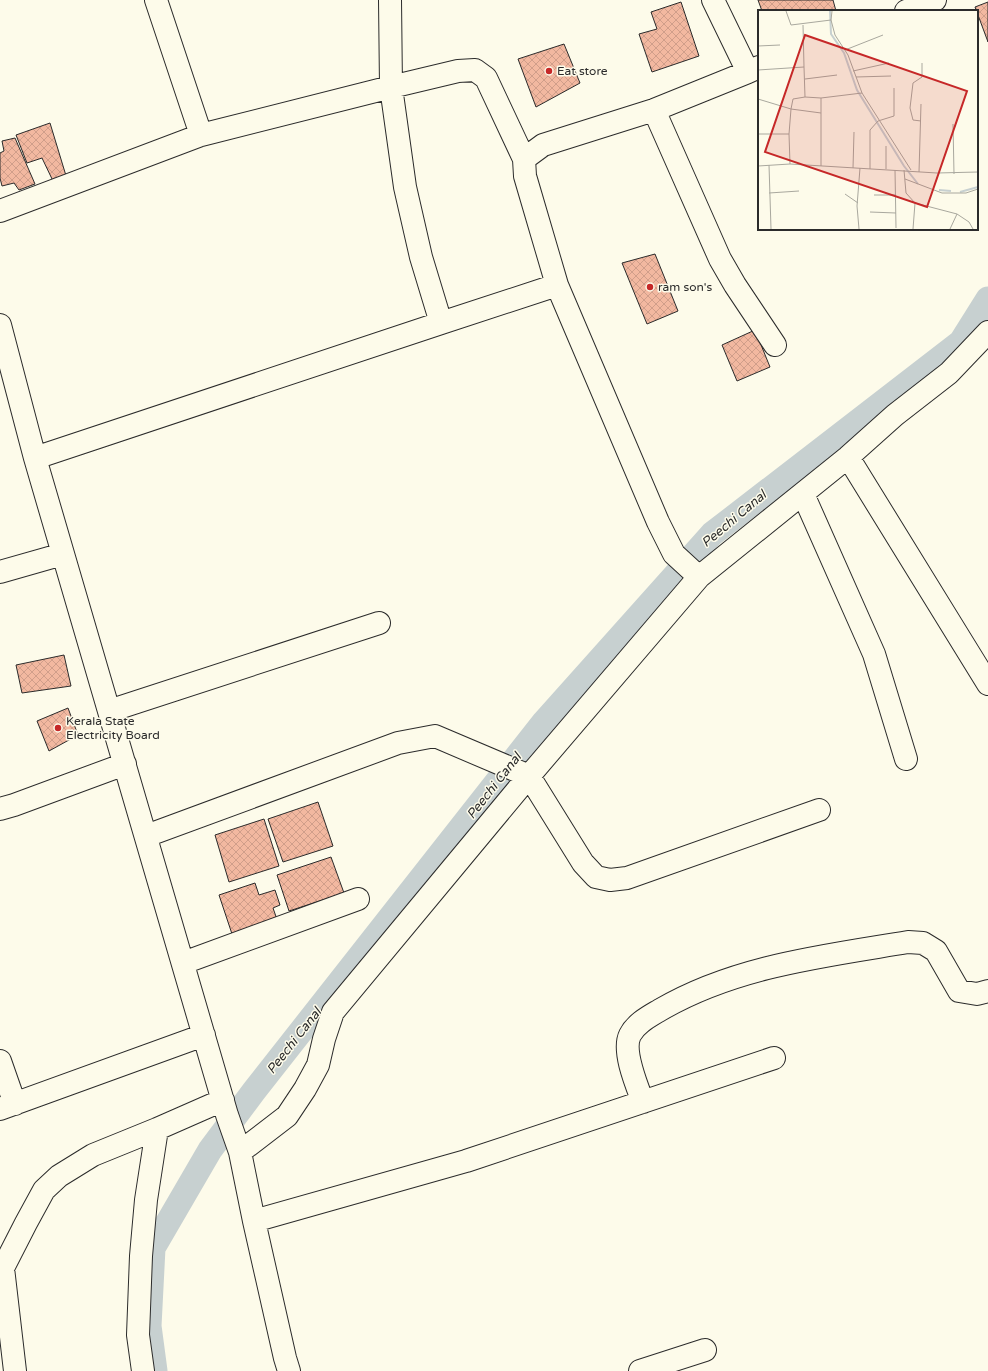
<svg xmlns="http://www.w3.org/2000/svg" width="988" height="1371" font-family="'Varela Round',sans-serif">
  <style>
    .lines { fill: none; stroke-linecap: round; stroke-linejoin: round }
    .canal { stroke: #c7d0d0; stroke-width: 25 }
    .building { fill: url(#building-cross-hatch); stroke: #2b2b2b }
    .minor-casing { stroke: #2b2b2b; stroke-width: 24 }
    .minor { stroke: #fdfbea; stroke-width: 22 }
    .poi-dot { fill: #c62828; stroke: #fdfbea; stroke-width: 1.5 }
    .labels { text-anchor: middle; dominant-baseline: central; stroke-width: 3; stroke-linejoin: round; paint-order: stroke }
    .poi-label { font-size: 12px; fill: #2b2b2b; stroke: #fdfbea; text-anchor: start }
    .water-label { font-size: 13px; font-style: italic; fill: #2b2b2b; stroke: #fdfbea }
    .inset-river { fill: none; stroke: #c7d0d0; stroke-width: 2 }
    .inset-road { fill: none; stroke: #a9a89e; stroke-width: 1 }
    .view { fill: #c62828; fill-opacity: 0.15; stroke: #c62828; stroke-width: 2 }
    .inset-edge { fill: none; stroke: #2b2b2b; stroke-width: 2 }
  </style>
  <defs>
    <pattern id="building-cross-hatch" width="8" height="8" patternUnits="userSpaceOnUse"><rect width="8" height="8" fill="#f2b8a0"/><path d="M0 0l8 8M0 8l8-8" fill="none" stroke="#d09e8a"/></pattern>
  </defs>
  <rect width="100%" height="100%" fill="#fdfbea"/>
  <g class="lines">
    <path class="canal" d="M155,1371l-6,-45 4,-78 57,-98 44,-59 290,-369 168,-188 249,-192 27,-43"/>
  </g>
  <path class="building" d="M758,0h75l3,11h-74z
    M681,2l18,54 -47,16 -13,-38 18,-5 -6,-17z
    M988,2v40l-13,-35z
    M564,44l16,39 -44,24 -18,-48z
    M50,123l17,56 -14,2 -11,-23 -15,5 -11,-28z
    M15,138l20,46 -16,6 -5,-7 -12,3 -2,-8v-25l4,-2 -2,-10z
    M655,254l23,57 -31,13 -25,-61z
    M755,330l15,37 -33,14 -15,-36z
    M64,655l7,31 -49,7 -6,-28z
    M68,708l10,27 -29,16 -12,-30z
    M318,802l15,44 -50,16 -15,-43z
    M264,819l15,47 -50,16 -14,-47z
    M331,857l13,36 -55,18 -12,-36z
    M255,883l4,12 16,-5 5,15 -7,3 6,17 -45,15 -15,-45z"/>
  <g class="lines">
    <g class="minor-casing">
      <path id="minor" d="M156,0l45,135 190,-48 -1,-87
        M713,0l35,72 11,-5
        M906,11l29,-11
        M654,110l66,149 15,26 40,60
        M524,159l-38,-81 -11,-8 -17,1 -67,16 14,100 16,70 20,66 116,-38 101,237 16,32 25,23 149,-120 47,-42 54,-42 39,-41
        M0,211l201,-76
        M557,285l-32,-109 -1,-17 19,-14 111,-35 94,-38
        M0,325l35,133 192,657 13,37 14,69 31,137 4,13
        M848,457l140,227
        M35,458l406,-135
        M803,494l71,160 32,105
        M0,572l63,-18
        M109,711l270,-88
        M0,809l14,-4 111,-41
        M146,836l252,-93 37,-7 94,40 54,87 13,14 14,3 17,-2 192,-68
        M183,963l175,-64
        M0,1061l15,43
        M643,1102c-6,-16 -21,-51 -13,-67 6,-12 20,-19 30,-25 75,-44 164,-54 248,-68l15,1 13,8 23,40 18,3 11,-3
        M0,1109l204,-74
        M240,1152l47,-36 18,-27 13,-24 6,-26 9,-27 196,-236 170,-199
        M254,1221l212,-60 308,-103
        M3,1268l23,-45 18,-33 15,-14 34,-21 64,-26 66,-29
        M0,1269l3,-1 12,103
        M143,1371l-5,-36 3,-79 5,-56 11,-71
        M640,1371l65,-21"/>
    </g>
    <use href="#minor" class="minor"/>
  </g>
  <g class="poi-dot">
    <circle cx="549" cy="71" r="4"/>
    <circle cx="650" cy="287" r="4"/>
    <circle cx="58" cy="728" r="4"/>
  </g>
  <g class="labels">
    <g class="poi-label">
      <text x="557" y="71">Eat store</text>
      <text x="658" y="287">ram son's</text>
      <text x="66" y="721">Kerala State<tspan x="66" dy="14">Electricity Board</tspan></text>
    </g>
    <g class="water-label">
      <text transform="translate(734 519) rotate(-40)">Peechi Canal</text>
      <text transform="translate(494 786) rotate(-52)">Peechi Canal</text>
      <text transform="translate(294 1041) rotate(-52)">Peechi Canal</text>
    </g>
  </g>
  <g transform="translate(758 10)">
    <rect width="220" height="220" fill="#fdfbea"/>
    <path class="inset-river" d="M72,1l1,23 13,19 13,37 47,76 14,18M181,180l12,1M202,182l18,-5"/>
    <path class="inset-road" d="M28,1l5,14 40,-5M0,36l22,-1M87,40l38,-15M46,57l1,30 16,1M0,60l46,-3 -1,-42M95,61l36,-8M98,67l35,-1M47,69l32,-4M104,83l49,77M47,87l-12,2 -2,10 30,4v-15l41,-5 -14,-38 -13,-20 -4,-15 1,-9M0,89l33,10 -2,25h-31M163,111l-8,-1 -3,-12 3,-25 9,-6v-14M195,114l1,50M31,124l1,30M128,136v23M11,155l2,64M0,156l32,-2 147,9 41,-1M63,156v-53M95,158l1,-36M112,159v-39l8,-9 16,-5v-28M137,160l1,58M146,160l2,23 9,10M161,162l2,-68M147,169l37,14h24l12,-4M11,183l30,-2M87,184l13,9M116,185h22M112,202l26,1M101,219l-2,-23 3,-38M155,219l2,-26 42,11 12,8 4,7M192,219l7,-15"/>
    <path class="view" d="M47,25l162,56 -40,116 -162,-55z"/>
    <rect width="220" height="220" class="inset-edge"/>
  </g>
</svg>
